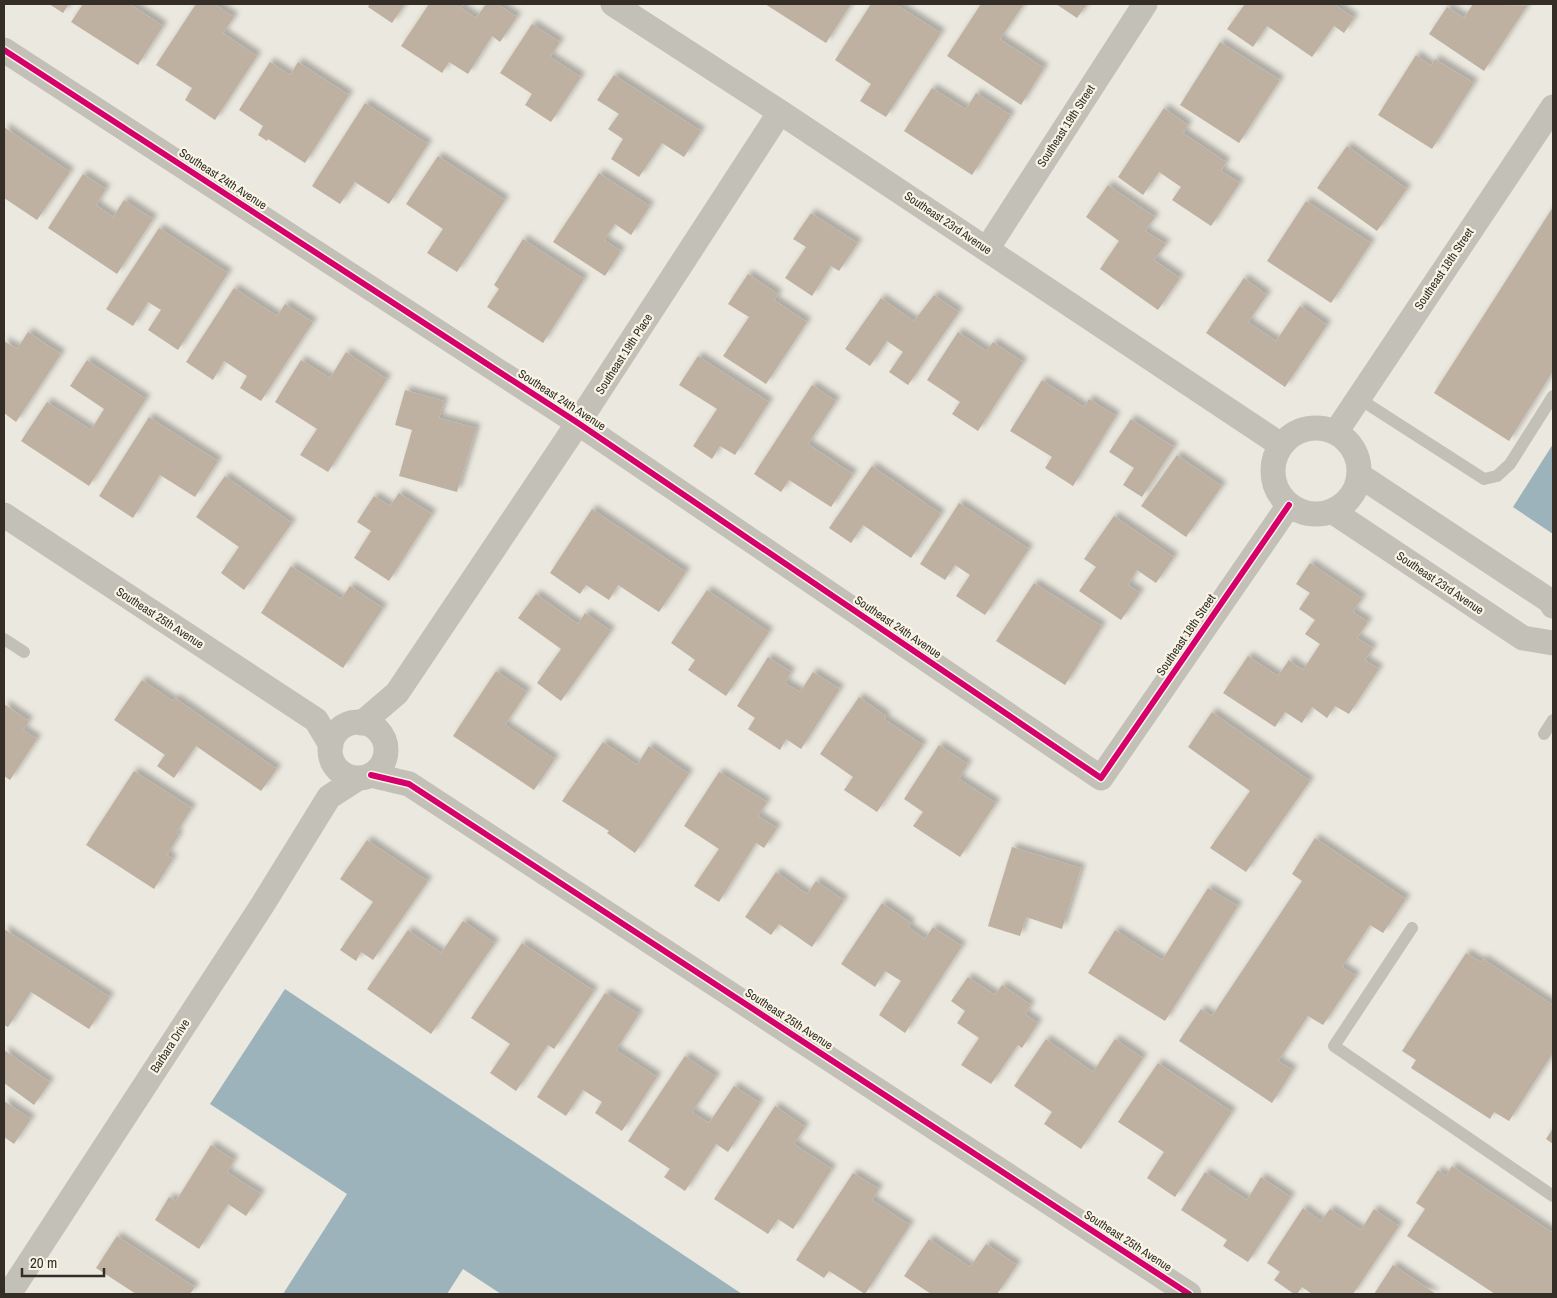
<svg xmlns="http://www.w3.org/2000/svg" width="1557" height="1298" font-family="'Archivo Narrow',sans-serif">
  <style>
    .water { fill: #9cb3bb }
    .building { fill: #beb1a1; filter: url(#shadow) }
    .lines { fill: none; stroke-linecap: round; stroke-linejoin: round }
    .lane { stroke: #c3c0b8; stroke-width: 12 }
    .street { stroke: #c3c0b8; stroke-width: 25 }
    .cycleway-casing { stroke: #f8f5e6; stroke-width: 9 }
    .cycleway { stroke: #d6006c; stroke-width: 6 }
    .labels { text-anchor: middle; dominant-baseline: central; stroke-width: 4.5; stroke-linejoin: round; paint-order: stroke }
    .street-label { font-size: 12px; fill: #342e27; stroke: #f8f5e6 }
  </style>
  <defs>
    <filter id="shadow"><feDropShadow dx="4.5" dy="-4.5" stdDeviation="2.5" flood-color="#0004"/></filter>
  </defs>
  <rect width="100%" height="100%" fill="#ebe8df"/>
  <path class="water" d="M1553,444v90l-40,-27z
    M285,989l457,305h-241l-38,-25 -16,25h-164l64,-100 -137,-90z"/>
  <path class="building" d="M49,4h20l-6,9z
    M83,4h47l33,22 -25,39 -67,-43z
    M196,4h18l20,13 -11,16 34,23 -42,64 -30,-20 7,-12 -36,-23z
    M370,4h35l-13,19 -24,-16z
    M429,4h35l-3,4 15,10 10,-14h11l20,13 -17,25 -8,-6 -24,38 -19,-12 -7,11 -41,-27z
    M765,4h86l-25,39z
    M871,4h24l46,29 -55,84 -26,-16 11,-17 -36,-24z
    M981,4h43l-24,35 44,29 -23,37 -74,-49z
    M1056,4h31l-10,14z
    M1245,4h89l20,14 -10,15 -10,-7 -22,31 -45,-31 -14,21 -26,-18z
    M1473,4l54,2 -43,65 -55,-37 18,-27 17,11z
    M532,24l28,18 -10,15 31,20 -30,45 -26,-17 7,-11 -32,-21z
    M1220,42l60,38 -41,63 -59,-38z
    M1416,55l15,11 4,-7 39,24 -42,66 -54,-34z
    M270,62l20,13 8,-13 51,33 -44,68 -37,-24 -1,2 -9,-6 5,-9 -24,-16z
    M614,75l87,56 -17,26 -22,-14 -23,34 -28,-18 12,-20 -15,-10 11,-15 -22,-14z
    M932,88l34,21 10,-16 35,22 -39,60 -68,-44z
    M365,103l63,41 -39,60 -34,-22 -15,22 -28,-18z
    M1164,108l24,17 -5,8 43,29 -5,9 19,12 -29,43 -39,-26 9,-13 -22,-15 -16,23 -25,-18z
    M4,127l66,45 -33,48 -33,-22z
    M1347,146l60,43 -30,42 -60,-43z
    M438,156l67,44 -48,72 -30,-19 16,-24 -37,-25z
    M599,173l51,33 -19,29 -16,-11 -11,16 17,11 -16,25 -52,-34z
    M83,174l23,15 -10,16 17,12 11,-17 29,19 -36,55 -69,-46z
    M1108,185l47,32 -10,14 21,13 -12,16 26,18 -22,32 -58,-41 19,-28 -33,-24z
    M1306,201l65,42 -40,60 -64,-42z
    M1553,207v164l-44,70 -75,-48z
    M811,213l47,30 -19,28 -8,-5 -19,30 -27,-18 21,-31 -13,-8z
    M159,228l69,45 -50,77 -30,-20 13,-20 -13,-8 -15,24 -27,-17z
    M523,239l61,40 -41,64 -56,-36 12,-18 -5,-4z
    M748,274l30,20 -4,6 33,22 -41,62 -43,-28 26,-39 -21,-13z
    M1244,278l23,17 -19,27 28,19 24,-35 27,19 -42,62 -79,-54z
    M234,288l43,28 8,-12 28,18 -52,79 -21,-13 7,-12 -23,-15 -11,19 -27,-18z
    M934,295l25,17 -51,73 -19,-13 14,-20 -16,-11 -17,25 -25,-17 36,-51 33,23z
    M28,332l33,22 -45,68 -12,-9v-72l13,8z
    M958,332l29,19 6,-9 30,20 -45,69 -26,-17 8,-12 -33,-22z
    M346,352l41,27 -59,93 -28,-17 17,-26 -42,-27 26,-42 29,18z
    M698,356l71,46 -34,53 -15,-9 -8,13 -19,-13 24,-37 -38,-24z
    M87,360l59,39 -57,87 -68,-45 26,-39 44,28 13,-21 -34,-23z
    M1042,380l42,27 5,-8 27,17 -43,70 -28,-18 7,-11 -42,-26z
    M812,385l24,16 -28,43 45,30 -22,33 -42,-27 -8,12 -27,-18z
    M405,390l39,11 -5,17 37,10 -19,64 -58,-16 13,-46 -17,-5z
    M149,417l69,44 -23,36 -35,-22 -27,43 -34,-22z
    M1131,419l43,28 -32,50 -19,-12 11,-17 -25,-16z
    M1177,455l45,31 -36,51 -45,-31z
    M872,466l69,48 -30,44 -48,-33 -12,18 -22,-15z
    M225,476l67,47 -48,67 -23,-17 18,-26 -43,-30z
    M399,493l33,21 -43,67 -35,-23 17,-27 -14,-9 17,-26 16,10z
    M959,503l70,46 -44,66 -29,-19 14,-21 -15,-10 -10,15 -25,-16z
    M592,509l94,63 -27,40 -41,-27 -9,15 -23,-15 -6,9 -30,-21z
    M1114,516l60,41 -18,26 -19,-13 -9,15 12,8 -19,27 -42,-29 17,-24 -12,-8z
    M1310,563l52,35 -9,14 15,10 -11,16 16,10 -8,12 14,9 -30,45 -14,-8 -8,12 -15,-11 -10,16 -17,-11 -10,15 -52,-34 25,-37 30,20 11,-16 14,10 17,-26 -15,-10 10,-14 -16,-11 11,-16 -14,-9z
    M291,566l50,33 9,-13 33,22 -40,60 -82,-55z
    M1034,583l68,43 -37,59 -69,-44z
    M707,590l62,42 -43,64 -38,-26 7,-10 -24,-17z
    M536,594l42,30 7,-11 26,18 -50,70 -24,-18 24,-34 -43,-31z
    M768,657l23,15 -6,11 15,9 13,-20 27,17 -39,60 -15,-10 -6,11 -32,-21 7,-11 -18,-12z
    M496,671l31,21 -22,33 50,34 -21,31 -81,-54z
    M142,680l31,21 2,-3 102,71 -16,22 -65,-45 -22,32 -17,-12 8,-11 -51,-35z
    M859,697l27,19 -2,3 39,26 -46,67 -33,-22 9,-13 -33,-23z
    M4,704l25,17 -6,9 14,9 -27,41 -6,-4z
    M1212,712l98,69 -64,91 -36,-24 40,-57 -62,-44z
    M603,742l34,23 12,-19 40,28 -54,79 -28,-20 2,-2 -47,-30z
    M939,745l29,19 -9,15 37,24 -36,54 -47,-31 10,-14 -19,-13z
    M134,771l58,37 -16,25 3,2 -12,20 6,4 -19,30 -68,-44z
    M719,772l48,30 -9,14 19,12 -13,20 -8,-5 -37,59 -25,-16 25,-37 -35,-23z
    M1315,838l91,61 -23,34 -13,-8 -28,42 14,9 -33,49 -15,-9 -30,45 15,9 -21,33 -93,-62 22,-32 11,7 90,-135 -10,-7z
    M367,840l61,41 -55,79 -12,-8 -5,9 -16,-11 33,-48 -33,-23z
    M1012,847l69,21 -19,61 -36,-12 -6,19 -32,-10z
    M776,872l31,22 9,-13 28,19 -32,47 -33,-23 -8,11 -26,-18z
    M1208,888l30,18 -73,115 -77,-48 27,-43 47,30z
    M882,903l29,20 -3,4 17,12 8,-12 29,19 -57,87 -26,-18 22,-34 -16,-10 -10,16 -34,-23z
    M463,921l32,22 -64,91 -64,-45 41,-59 33,23z
    M4,929l106,68 -21,32 -58,-37 -23,35 -4,-2z
    M522,943l72,48 -40,58 -6,-4 -32,46 -26,-18 20,-29 -39,-26z
    M1466,953l15,9 2,-3 70,46v48l-44,68 -15,-9 -4,7 -79,-51 5,-8 -14,-9z
    M968,977l27,18 7,-10 29,20 -6,9 13,9 -16,25 -4,-3 -27,39 -30,-19 18,-27 -22,-15 8,-12 -14,-10z
    M605,993l34,21 -23,36 41,27 -35,54 -27,-18 7,-11 -19,-12 -17,26 -29,-19z
    M1046,1039l47,33 22,-33 28,19 -62,91 -37,-25 8,-12 -38,-26z
    M4,1050l46,32 -16,23 -30,-22z
    M685,1056l31,21 -24,35 17,11 25,-37 26,17 -32,49 -12,-8 -31,47 -21,-14 6,-8 -42,-28z
    M1158,1063l74,49 -57,85 -28,-19 17,-26 -46,-30z
    M4,1101l27,18 -17,25 -10,-7z
    M775,1106l30,21 -11,17 38,25 -39,60 -15,-10 -10,15 -54,-35z
    M1553,1128v16l-7,-5z
    M211,1145l23,15 -7,12 34,22 -15,22 -18,-12 -29,45 -44,-29 14,-23 7,4z
    M1452,1166l101,67v61h-58l-88,-58 18,-27 -9,-6 22,-33 8,6z
    M1205,1172l42,28 14,-23 30,20 -43,65 -25,-16 4,-6 -46,-30z
    M853,1173l26,16 -7,11 38,25 -45,69 -36,-23 -5,7 -28,-18z
    M1303,1208l18,13 9,-12 31,21 13,-21 25,17 -46,68h-41l-10,-7 -5,7h-3l-20,-14 6,-8 -13,-9z
    M117,1236l78,51 -5,7h-54l-40,-26z
    M929,1239l41,28 16,-23 31,21 -20,29h-66l-27,-18z
    M1393,1265l43,29h-62z"/>
  <g class="lines">
    <path class="lane" d="M1358,398l126,81 13,-3 13,-12 43,-68
      M4,639l20,13
      M1544,734l9,-14
      M1412,928l-78,118 219,150"/>
    <path class="street" d="M613,4l167,108 501,333
      M4,50l574,373 523,355 188,-273
      M987,249l158,-245
      M1273 471a43 43 0 1 1 86 0a43 43 0 1 1-86 0Z
      M1336,432l217,-325
      M1359,475l191,126 3,5
      M1332,511l191,127 30,5
      M4,515l312,205 15,25
      M330 750a28 28 0 1 1 56 0a28 28 0 1 1-56 0Z
      M362,723l35,-30 181,-270 202,-311
      M371,775l38,9 780,510
      M9,1294l254,-390 66,-107 28,-18"/>
    <g class="cycleway-casing">
      <path id="cycleway" d="M4,50l574,373 523,355 188,-273
        M371,775l38,9 780,510"/>
    </g>
    <use href="#cycleway" class="cycleway"/>
  </g>
  <g class="labels">
    <g class="street-label">
      <text transform="translate(1066 126) rotate(-57)">Southeast 19th Street</text>
      <text transform="translate(223 179) rotate(33)">Southeast 24th Avenue</text>
      <text transform="translate(948 223) rotate(34)">Southeast 23rd Avenue</text>
      <text transform="translate(1444 269) rotate(-56)">Southeast 18th Street</text>
      <text transform="translate(624 354) rotate(-57)">Southeast 19th Place</text>
      <text transform="translate(562 400) rotate(33)">Southeast 24th Avenue</text>
      <text transform="translate(1440 583) rotate(34)">Southeast 23rd Avenue</text>
      <text transform="translate(160 618) rotate(33)">Southeast 25th Avenue</text>
      <text transform="translate(898 627) rotate(34)">Southeast 24th Avenue</text>
      <text transform="translate(1186 635) rotate(-56)">Southeast 18th Street</text>
      <text transform="translate(789 1019) rotate(33)">Southeast 25th Avenue</text>
      <text transform="translate(170 1046) rotate(-57)">Barbara Drive</text>
      <text transform="translate(1128 1241) rotate(33)">Southeast 25th Avenue</text>
    </g>
  </g>
  <rect width="1557" height="1298" fill="none" stroke="#342e27" stroke-width="10"/>
  <path d="M22 1268v8h82v-8" fill="none" stroke="#342e27" stroke-width="2.5"/>
  <text x="30" y="1268" font-size="15" fill="#342e27" stroke="#f8f5e6" stroke-width="4" paint-order="stroke">20 m</text>
</svg>
